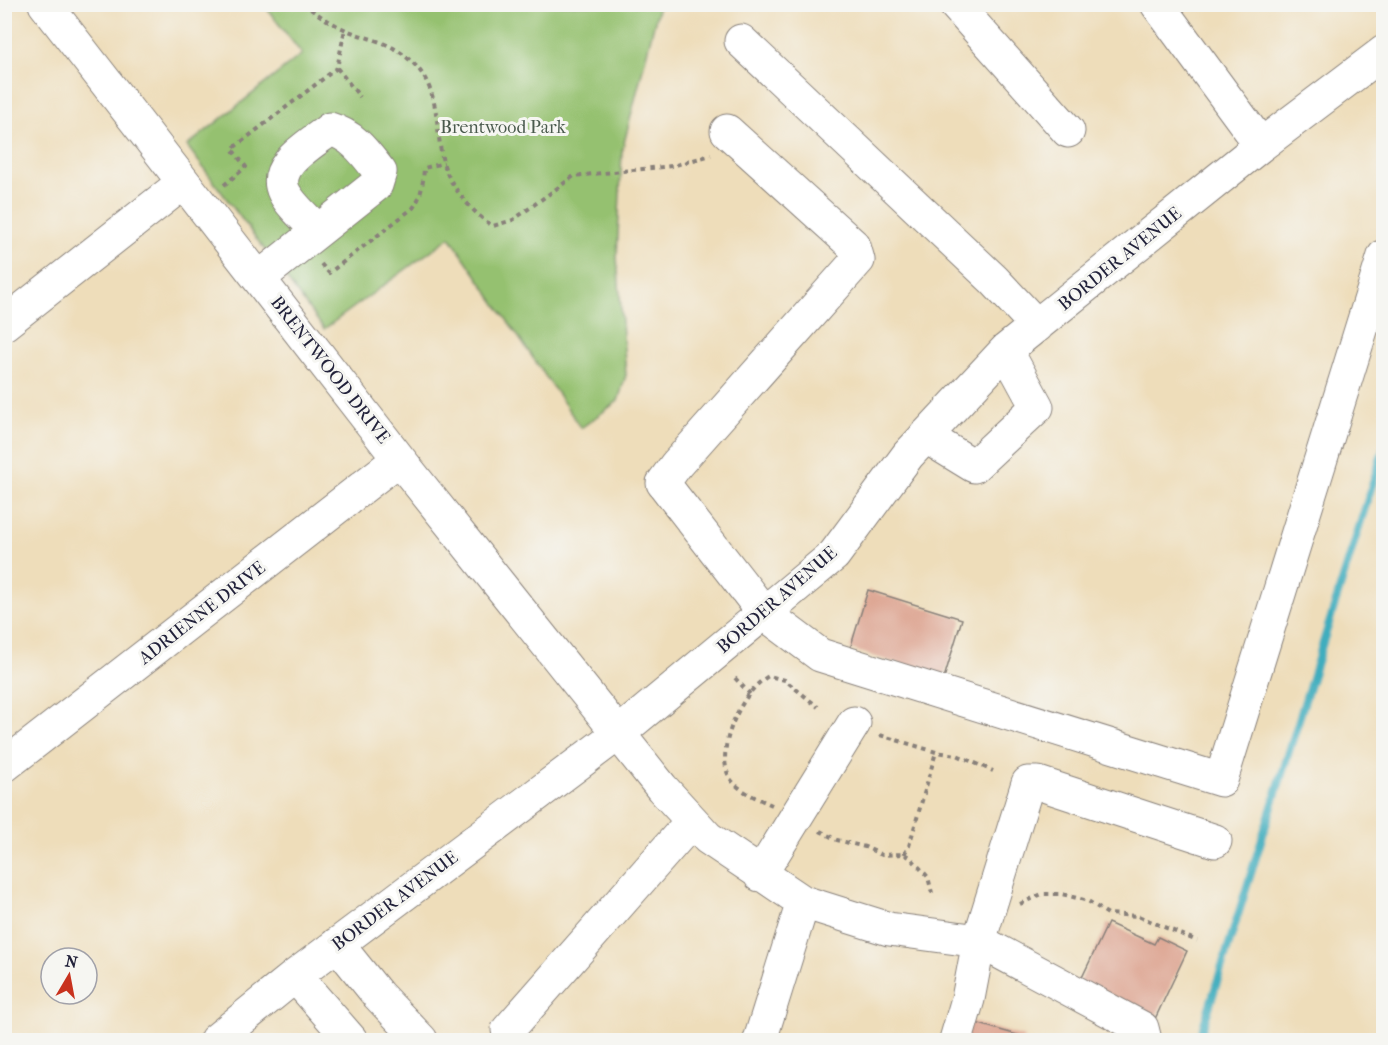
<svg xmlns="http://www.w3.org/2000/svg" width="1388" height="1045" font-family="'IM FELL French Canon',serif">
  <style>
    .green { fill: #95c16f; stroke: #5c7255; stroke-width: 1.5 }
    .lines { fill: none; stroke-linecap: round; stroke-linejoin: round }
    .stream { stroke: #40adbe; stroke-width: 8 }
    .building { fill: #dca08c }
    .minor-casing { stroke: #88807a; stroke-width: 35 }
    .path { stroke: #88807a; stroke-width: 4; stroke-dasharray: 4.5 4.5; stroke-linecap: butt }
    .minor { stroke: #fff; stroke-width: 33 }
    .labels { text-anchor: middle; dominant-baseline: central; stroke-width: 6; stroke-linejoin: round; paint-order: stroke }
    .park-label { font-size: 18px; fill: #4a5a4d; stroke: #f6f6f2 }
    .street-label { font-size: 18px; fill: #22223b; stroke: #f6f6f2 }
  </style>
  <rect width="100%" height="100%" fill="#f6f6f2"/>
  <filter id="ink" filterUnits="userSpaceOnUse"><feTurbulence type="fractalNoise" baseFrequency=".0167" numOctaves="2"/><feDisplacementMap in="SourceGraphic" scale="12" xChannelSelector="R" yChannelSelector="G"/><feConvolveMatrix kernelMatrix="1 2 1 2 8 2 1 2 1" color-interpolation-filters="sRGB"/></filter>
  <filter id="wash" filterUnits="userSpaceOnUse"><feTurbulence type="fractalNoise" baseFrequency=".008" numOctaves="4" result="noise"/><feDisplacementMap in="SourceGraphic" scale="24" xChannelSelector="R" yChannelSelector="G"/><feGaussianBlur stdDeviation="1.35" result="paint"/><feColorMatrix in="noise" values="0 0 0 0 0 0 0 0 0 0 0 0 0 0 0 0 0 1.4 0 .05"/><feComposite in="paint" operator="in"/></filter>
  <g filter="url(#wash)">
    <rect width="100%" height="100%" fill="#eeddba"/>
    <path class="green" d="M264,5h395l-37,146 -5,106 9,118 -8,26 -37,27 -131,-191 -126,92 -137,-183 115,-92z"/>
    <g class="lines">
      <path class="stream" d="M1199,1040l185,-593"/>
    </g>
    <g id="blocks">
      <path class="building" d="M868,590l94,29 -18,59 -94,-29z
        M1108,923l46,21 4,-7 29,14 -33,70 -76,-35z
        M969,1021l55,16 -1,3h-60z"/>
    </g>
  </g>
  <g filter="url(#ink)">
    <use href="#blocks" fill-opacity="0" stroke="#88807a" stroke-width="1.5"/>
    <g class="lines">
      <g class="minor-casing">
        <path id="minor" d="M45,4l354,455 263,329 46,50 95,64 86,27 90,12 163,87 3,12
          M955,4l113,127
          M1157,4l104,141
          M741,41l253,239 43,46
          M727,131l127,115 4,14 -182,205 -13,18 101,130 56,42 401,125 163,-524
          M259,278l117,-93 4,-13c-15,-19 -26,-36 -50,-43 -18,15 -59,36 -46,63 7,14 24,28 34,39
          M4,324l179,-141
          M925,436l49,30 63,-59 -31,-57
          M4,766l395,-307
          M760,875l94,-152
          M337,944l41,51 43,45
          M295,976l56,64
          M508,1030l184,-209
          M216,1040l79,-64 324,-243 215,-178 74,-100 98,-105 255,-205 123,-93
          M760,1040l43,-138
          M956,1040l12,-41 11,-58 49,-158h10l177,58"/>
      </g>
      <path class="path" d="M303,4c13,9 26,18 39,24 27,13 46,11 70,34 29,27 23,66 31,100 6,23 30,52 50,64l20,-6 61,-44 98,-10 39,-11
        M337,68l23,29
        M224,185l22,-18 -14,-18 105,-81 8,-39
        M321,264l8,9 84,-65c9,-12 10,-25 11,-40l20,-5
        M735,678l15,16
        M880,735l56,17 21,3 36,16
        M772,805c-13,-6 -31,-13 -40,-24 -21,-26 10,-92 37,-105l16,4 33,27
        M820,831l17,9 28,7 17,8 22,-1 7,4 17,19 4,16
        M904,854l5,-8 27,-94
        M1020,904l22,-10h20l26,7 20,13 30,2 59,25"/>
      <use href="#minor" class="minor"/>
    </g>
  </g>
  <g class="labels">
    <g class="park-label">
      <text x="503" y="127">Brentwood Park</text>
    </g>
    <g class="street-label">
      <text transform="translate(1120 259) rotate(-39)">BORDER AVENUE</text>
      <text transform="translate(330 370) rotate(52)">BRENTWOOD DRIVE</text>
      <text transform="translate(777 600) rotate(-41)">BORDER AVENUE</text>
      <text transform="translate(202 613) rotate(-38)">ADRIENNE DRIVE</text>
      <text transform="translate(395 901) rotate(-37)">BORDER AVENUE</text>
    </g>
  </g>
  <rect width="1388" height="1045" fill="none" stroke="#f6f6f2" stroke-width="24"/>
  <g transform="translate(69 976) rotate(10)"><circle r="28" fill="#f6f6f2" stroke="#a1a1a9" stroke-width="1.5"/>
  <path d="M0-4.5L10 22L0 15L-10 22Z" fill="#c8321e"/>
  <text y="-9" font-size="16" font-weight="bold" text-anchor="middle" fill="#22223b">N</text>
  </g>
</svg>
